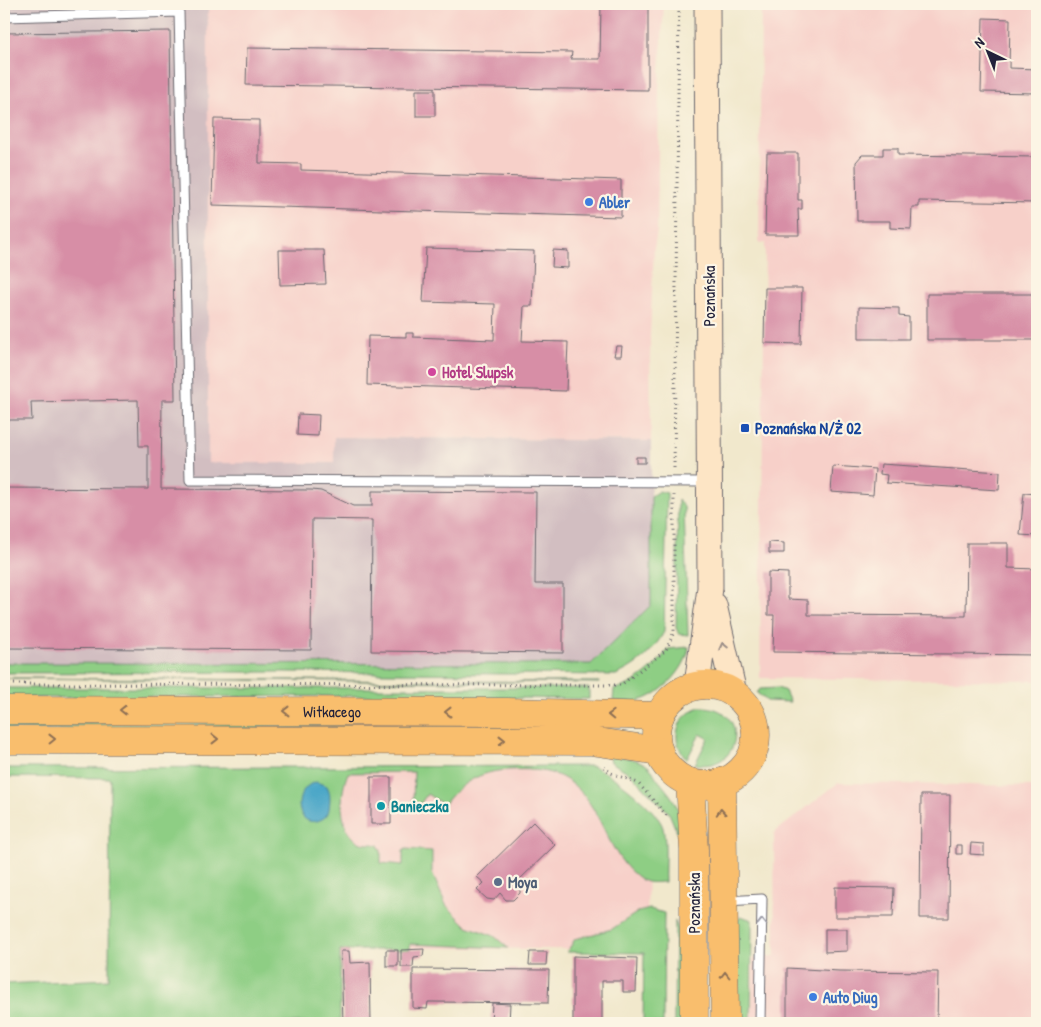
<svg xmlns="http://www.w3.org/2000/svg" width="1041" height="1027" font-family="'Patrick Hand',sans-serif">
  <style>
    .built { fill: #f7d0c9 }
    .industrial { fill: #d2bec1 }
    .green { fill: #8ece84; stroke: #587860 }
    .water { fill: #49a6c7; stroke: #366481 }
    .building { fill: #d78ea6 }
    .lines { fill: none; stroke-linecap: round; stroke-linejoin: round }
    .lane-casing { stroke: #6a676e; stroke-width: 11 }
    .secondary-casing { stroke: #6a676e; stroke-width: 27 }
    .primary-casing { stroke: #6a676e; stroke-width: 29 }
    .path { stroke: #6a676e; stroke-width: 3; stroke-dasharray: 1 4; stroke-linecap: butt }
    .lane { stroke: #fff; stroke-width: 9 }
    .secondary { stroke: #fde5c5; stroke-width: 25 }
    .primary { stroke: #f9be6d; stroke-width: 28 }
    .oneway { stroke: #9a8d87 }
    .oneway2 { stroke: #8e7054 }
    .oneway3 { stroke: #9c9ca7 }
    .shop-dot { fill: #3f7fe0; stroke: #fcf5e5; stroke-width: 2 }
    .hotel-dot { fill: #d1479c; stroke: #fcf5e5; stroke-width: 2 }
    .transit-dot { fill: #1a4fb4; stroke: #fcf5e5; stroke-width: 2 }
    .culture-dot { fill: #0f9aa8; stroke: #fcf5e5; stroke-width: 2 }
    .service-dot { fill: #5c6f8a; stroke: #fcf5e5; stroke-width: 2 }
    .labels { text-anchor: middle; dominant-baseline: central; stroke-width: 4.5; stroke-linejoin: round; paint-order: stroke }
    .shop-label { font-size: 16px; font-weight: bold; fill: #366cbe; stroke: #fcf5e5; text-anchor: start }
    .street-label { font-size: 16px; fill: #22223b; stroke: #fcf5e5 }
    .hotel-label { font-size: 16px; font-weight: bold; fill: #b23c85; stroke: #fcf5e5; text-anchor: start }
    .transit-label { font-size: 16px; font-weight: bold; fill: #164399; stroke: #fcf5e5; text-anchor: start }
    .culture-label { font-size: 16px; font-weight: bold; fill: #0d838f; stroke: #fcf5e5; text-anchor: start }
    .service-label { font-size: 16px; font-weight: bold; fill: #4e5e75; stroke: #fcf5e5; text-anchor: start }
  </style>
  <rect width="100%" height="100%" fill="#fcf5e5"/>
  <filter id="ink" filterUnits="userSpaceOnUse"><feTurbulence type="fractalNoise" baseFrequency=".02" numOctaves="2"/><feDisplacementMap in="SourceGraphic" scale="10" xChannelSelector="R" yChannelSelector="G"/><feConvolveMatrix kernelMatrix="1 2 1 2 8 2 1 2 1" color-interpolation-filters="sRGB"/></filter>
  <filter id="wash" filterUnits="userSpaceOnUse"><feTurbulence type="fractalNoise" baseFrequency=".0096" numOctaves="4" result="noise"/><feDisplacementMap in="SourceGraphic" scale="20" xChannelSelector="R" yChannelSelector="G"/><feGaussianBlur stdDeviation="1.12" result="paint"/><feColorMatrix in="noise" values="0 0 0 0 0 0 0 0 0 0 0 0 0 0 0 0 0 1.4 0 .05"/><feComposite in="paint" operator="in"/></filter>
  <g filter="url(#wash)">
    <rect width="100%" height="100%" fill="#f1e8cc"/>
    <path class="built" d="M208,4h456l-5,85 -2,142 -3,17 -4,88 1,105 -317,-4 1,26h-127z
      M761,4h276v677l-277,-3 5,-435h-6z
      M339,768h251l58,60 -1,122 -303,-3z
      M838,783l199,3v237h-285l1,-64 22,-3 -1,-123z"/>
    <path class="industrial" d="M4,4h204v459h126v-26l317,4v164l-60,60h-587z"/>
    <path class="green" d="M659,491l8,2 -3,139c-11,20 -27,34 -48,43l-331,-3 -281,1v-10l587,1 60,-59v-109z
      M678,500l6,7 4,128 -9,-1 -3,-6z
      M689,647c-2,22 -30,51 -52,54 -8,2 -17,0 -24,0l1,-12c20,-2 44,-24 54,-40z
      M4,678l595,4v1z
      M4,688h585v11l-230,-3 -355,2z
      M778,688l7,3 5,11 -23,-1 -10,-8 3,-4z
      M700,707c51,-1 43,66 -5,57l13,-26 -8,-4 -13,25c-18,-19 -11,-43 13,-52z
      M4,721l585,4 -1,6 -584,-1z
      M609,755c13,2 31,3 41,13 4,4 5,9 9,13 20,24 22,29 22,61l-12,-29 -38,-39 -20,-12z
      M591,766c17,4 68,44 72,62 4,17 1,37 2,54 -7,0 -17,2 -23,-2 -37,-23 -38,-76 -75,-100 -17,-11 -40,-11 -59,-10 -28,1 -49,14 -64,35l-17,-11 -6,9h-8l1,-31 -66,1c-8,19 -11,56 11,69 5,3 13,1 19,3l3,6v12l22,2v-14l3,-2 26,2v22l14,32 21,21 27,10 14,12 -98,-4v6h-70v73h-336v-39l105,-5 1,-201 -106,-1v-9z
      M650,909l14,4 -1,110h-20l1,-70 -77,-1 8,-13 37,-10 26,-17z
      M741,916l11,4 -1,103h-15l1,-102z
      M675,921l7,18v84h-8z"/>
    <path class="water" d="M316,782l11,4c4,7 3,15 2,23 -1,6 -4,9 -9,11 -25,10 -29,-32 -4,-38z"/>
    <g id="blocks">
      <path class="building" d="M601,4h47v86l-402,-5 1,-37 325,4 -1,7h29z
        M983,18l27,1 -1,49 28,1v24l-56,-1z
        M170,31l5,369h-13l-1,89 151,1 9,1 32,15h19v-15l164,1 -1,92h28v69l-192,-2 1,-131 -60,-1 -1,131 -307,-2v-160l144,1v-43h-9l-1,-46 -107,2 1,18h-28v-387z
        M416,90h19v26h-19z
        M214,119l45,1v43l42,1v6l320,10v37l-409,-12z
        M883,148h15v7l139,2v46l-118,-2v6h-7l-1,22 -21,-1v-7h-33l-1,-59 6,-7h21z
        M767,153h31v47h4v9h-4l1,26h-34z
        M426,248l108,3 -2,55h-8l-2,35 46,1 -2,49 -199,-6 1,-49 38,1v-4h7v4l81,3 1,-36 -72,-2z
        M279,250h45l2,34 -46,1z
        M553,250l15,1v17l-16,-1z
        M765,288h37l-1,56 -37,-1z
        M927,294h110v46h-110z
        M859,307l40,1v8l10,1v22h-50z
        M616,346h6l-1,10h-7z
        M298,414l21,1 -1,21 -21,-1z
        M636,457h9v6h-9z
        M881,464l119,8 -1,18 -113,-7 1,-8 -7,-1z
        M833,466l42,3 -2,26 -42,-3z
        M1024,493l13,1v42l-17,-1z
        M769,542l15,1v10h-15z
        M967,543h41v25l29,1v86l-264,-3 1,-37h-6v-43l20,1v26l20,1v15l158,1z
        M371,777h20v47h-20z
        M921,795h29l-1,123h-29z
        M533,822l22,23 -39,38 4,4v6l-7,7h-7l-6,-7 -6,7 -7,-1 -10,-9 7,-7 -7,-6z
        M971,843l13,1v11l-14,-1z
        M956,845h6v9h-6z
        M835,887l59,1 -1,29h-58z
        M825,929h22v22l-22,1z
        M424,949l-1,7 -9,1 -1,10h-12v-17z
        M386,950h12v16h-12z
        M341,951h8l1,12 20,-1 1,61h-28z
        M530,952h17l-1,13h-17z
        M573,956l64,2 -1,34h-13v-11h-21v42h-29z
        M787,968l52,3 99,1 -1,51h-150z
        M413,969l136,1 -1,33 -116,-1h-4l-1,7 -14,-1z
        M492,1003l18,1 -1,19h-18z"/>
    </g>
  </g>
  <g filter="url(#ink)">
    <use href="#blocks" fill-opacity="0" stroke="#6a676e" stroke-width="1"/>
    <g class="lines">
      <g class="lane-casing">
        <path id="lane" d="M4,17l175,-5 11,468 519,2
          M726,901l36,-2 -2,124"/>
      </g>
      <g class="secondary-casing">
        <path id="secondary" d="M714,605l20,88
          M697,685l13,-97 -3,-584"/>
      </g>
      <g class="primary-casing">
        <g id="primary">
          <circle cx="706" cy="735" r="50"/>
          <path id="s1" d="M4,710l503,2 153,4"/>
          <path d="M4,740l587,1 68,10"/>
          <path d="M690,782l4,68v173"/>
          <path d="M722,782l3,241"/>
        </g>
      </g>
      <path class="path" d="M674,468l5,-464
        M4,684l617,1 45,-35 8,-18v-137
        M604,767l7,6 27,10 30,34"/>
      <use href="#lane" class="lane"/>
      <use href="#secondary" class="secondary"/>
      <use href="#primary" class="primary"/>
    </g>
    <defs><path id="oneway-chevron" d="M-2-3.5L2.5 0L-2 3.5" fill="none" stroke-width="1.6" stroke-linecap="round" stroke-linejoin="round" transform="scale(1.25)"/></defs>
    <use class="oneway" href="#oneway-chevron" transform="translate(723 646) rotate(-103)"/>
    <g class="oneway2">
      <use href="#oneway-chevron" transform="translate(123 710) rotate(-180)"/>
      <use href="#oneway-chevron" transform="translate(286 711) rotate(-180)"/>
      <use href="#oneway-chevron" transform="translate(448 712) rotate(-180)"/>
      <use href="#oneway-chevron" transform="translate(611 715) rotate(-178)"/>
      <use href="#oneway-chevron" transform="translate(52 739) rotate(-1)"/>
      <use href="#oneway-chevron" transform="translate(215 739)"/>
      <use href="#oneway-chevron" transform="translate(502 740)"/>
      <use href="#oneway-chevron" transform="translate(721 812) rotate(-93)"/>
      <use href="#oneway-chevron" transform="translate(725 975) rotate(-90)"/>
    </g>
    <use class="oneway3" href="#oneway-chevron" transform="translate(762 922) rotate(-90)"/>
  </g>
  <g class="shop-dot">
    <circle cx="589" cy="202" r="5"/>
    <circle cx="813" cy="997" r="5"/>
  </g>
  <circle class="hotel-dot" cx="432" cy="372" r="5"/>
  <rect class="transit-dot" x="740" y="423" width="10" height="10" rx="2.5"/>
  <circle class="culture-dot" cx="381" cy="806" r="5"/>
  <circle class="service-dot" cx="498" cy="882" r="5"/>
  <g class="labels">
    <g class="shop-label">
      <text x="599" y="202">Abler</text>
      <text x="823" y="997">Auto Diug</text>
    </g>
    <g class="street-label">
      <text transform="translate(709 296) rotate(-90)">Poznańska</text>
      <text stroke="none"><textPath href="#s1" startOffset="328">Witkacego</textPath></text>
      <text transform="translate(694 903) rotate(-90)">Poznańska</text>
    </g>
    <g class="hotel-label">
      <text x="442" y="372">Hotel Slupsk</text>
    </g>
    <g class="transit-label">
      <text x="755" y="428">Poznańska N/Ż 02</text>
    </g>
    <g class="culture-label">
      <text x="391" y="806">Banieczka</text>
    </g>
    <g class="service-label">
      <text x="508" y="882">Moya</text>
    </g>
  </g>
  <rect width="1041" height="1027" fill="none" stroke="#fcf5e5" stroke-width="20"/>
  <g transform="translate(988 52) rotate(317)" stroke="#fcf5e5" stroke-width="4" paint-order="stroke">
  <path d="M0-4L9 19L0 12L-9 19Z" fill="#22223b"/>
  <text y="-8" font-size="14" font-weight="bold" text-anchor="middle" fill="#22223b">N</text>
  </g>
</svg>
